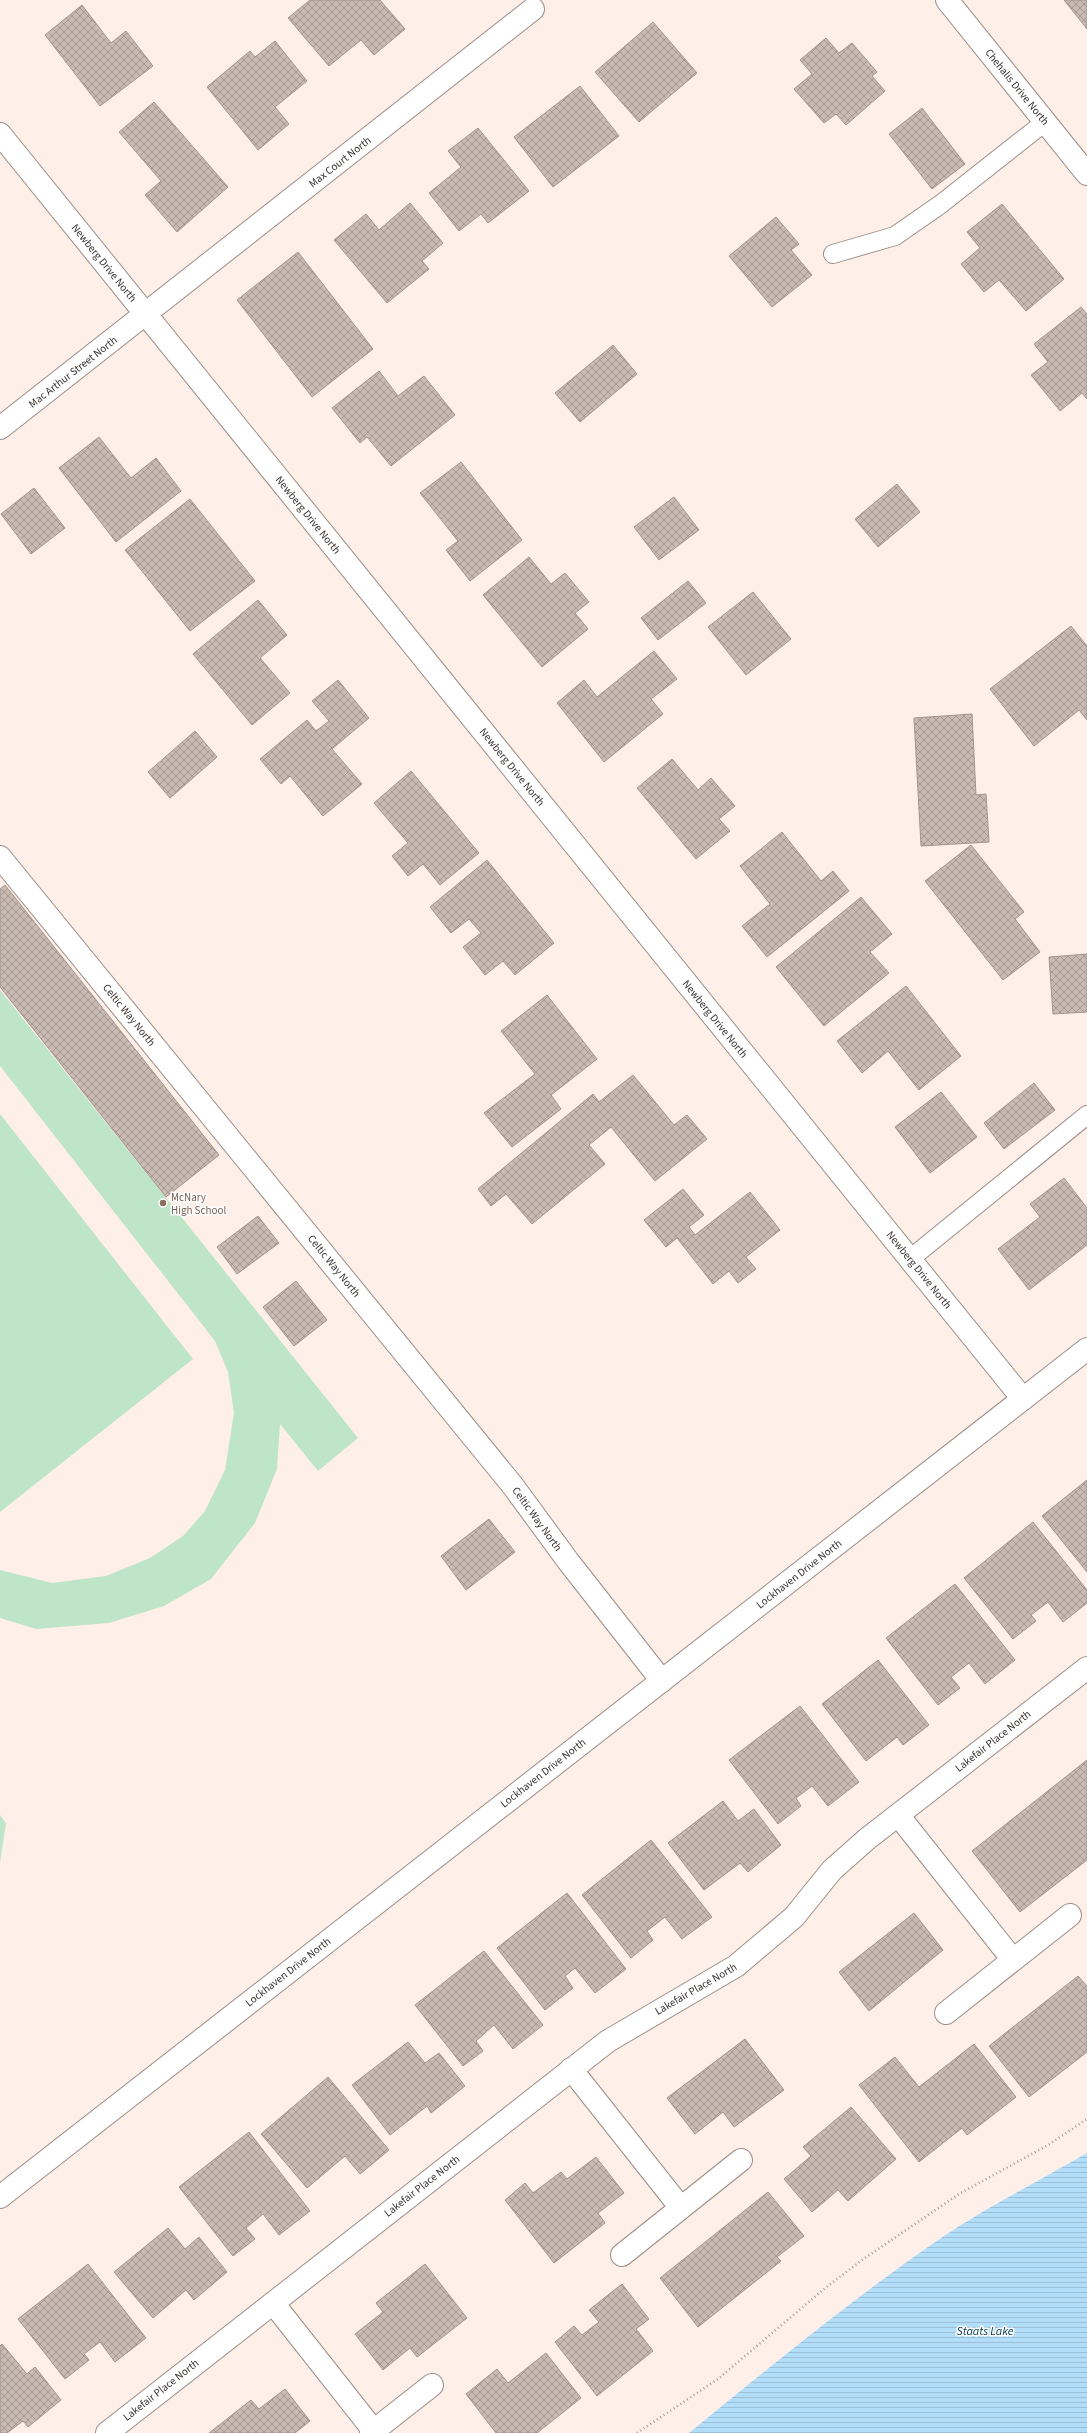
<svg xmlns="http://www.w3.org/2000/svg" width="1087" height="2433" font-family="'Source Sans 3',sans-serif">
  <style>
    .green { fill: #bfe5c8 }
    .water { fill: url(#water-rules) }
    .building { fill: url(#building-cross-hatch); stroke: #a2958e }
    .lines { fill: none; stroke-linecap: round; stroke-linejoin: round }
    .service-casing { stroke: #9b8e87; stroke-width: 20 }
    .minor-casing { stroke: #9b8e87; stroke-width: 24 }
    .tertiary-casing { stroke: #9b8e87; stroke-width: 24 }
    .path { stroke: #a59a95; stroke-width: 2.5; stroke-dasharray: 1 3; stroke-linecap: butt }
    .service { stroke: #fff; stroke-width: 18 }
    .minor { stroke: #fff; stroke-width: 22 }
    .tertiary { stroke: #fff; stroke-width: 22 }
    .education-dot { fill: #8d6e63; stroke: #fff; stroke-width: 1.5 }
    .labels { text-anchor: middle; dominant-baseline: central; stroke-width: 3; stroke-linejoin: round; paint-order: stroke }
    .street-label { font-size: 11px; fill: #37312f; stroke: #fff }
    .education-label { font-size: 11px; fill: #785e54; stroke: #fff; text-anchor: start }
    .water-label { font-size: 12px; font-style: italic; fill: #003852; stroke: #fff }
  </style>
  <defs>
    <pattern id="water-rules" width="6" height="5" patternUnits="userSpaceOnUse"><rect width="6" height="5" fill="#b3defa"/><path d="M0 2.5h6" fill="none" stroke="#9bbfd7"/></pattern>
    <pattern id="building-cross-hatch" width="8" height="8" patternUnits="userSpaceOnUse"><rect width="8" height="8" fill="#c9bbb3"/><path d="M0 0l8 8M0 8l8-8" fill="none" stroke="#a49992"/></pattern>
  </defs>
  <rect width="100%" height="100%" fill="#feefe8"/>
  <path class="green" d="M0,990l358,448 -40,33 -38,-47 -3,45 -22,54 -44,56 -47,27 -55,17 -73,6 -36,-11v-48l52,13 54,-7 44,-18 33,-22 22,-25 20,-41 9,-57 -6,-41 -13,-31 -215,-275z
    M0,1114l193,245 -193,153z
    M0,1815l6,8 -6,40z"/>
  <path class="water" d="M1087,2153v280h-398c78,-64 156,-128 239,-186 50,-36 106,-63 159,-94z"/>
  <path class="building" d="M310,0h70l25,29 -31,26 -13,-15 -32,26 -41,-48z
    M1064,0h23v29z
    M82,5l29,38 15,-12 27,35 -53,40 -55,-71z
    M653,22l44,51 -58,49 -44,-50z
    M826,38l13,15 13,-10 25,29 -5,4 13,15 -39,34 -10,-11 -12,9 -30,-34 18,-15 -12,-14z
    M275,41l32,40 -32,26 14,17 -31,26 -51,-63 43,-36 5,6z
    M580,86l39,50 -66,51 -39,-50z
    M154,102l74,85 -51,45 -32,-37 16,-14 -42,-49z
    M922,108l43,56 -33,25 -43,-55z
    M478,128l51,63 -41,32 -7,-9 -22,17 -30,-38 32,-26 -13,-16z
    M410,203l33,40 -21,18 7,8 -42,34 -53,-63 32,-26 13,16z
    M1002,204l62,75 -38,32 -27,-31 -15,12 -23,-28 19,-16 -13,-16z
    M776,217l23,27 -8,6 21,25 -40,32 -43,-51z
    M298,252l75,97 -61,48 -75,-97z
    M1081,307l6,7v85l-5,-6 -22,18 -29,-36 17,-13 -14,-18z
    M613,345l24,29 -57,48 -25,-29z
    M379,371l19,25 26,-20 31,39 -64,51 -24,-29 -7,6 -28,-35z
    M99,437l32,41 25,-20 25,33 -65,51 -57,-74z
    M461,462l61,78 -52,41 -24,-31 12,-9 -38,-48z
    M897,484l23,28 -42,35 -23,-28z
    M34,488l31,40 -34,26 -30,-40z
    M674,497l25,33 -40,30 -25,-33z
    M190,499l65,82 -65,50 -65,-81z
    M529,557l22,27 14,-11 24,29 -14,11 13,16 -46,38 -59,-72z
    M688,581l18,22 -48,37 -17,-22z
    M753,592l38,47 -45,36 -38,-48z
    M258,600l29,35 -27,23 30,35 -38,32 -59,-71z
    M1071,626l16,20v74l-8,-10 -45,36 -44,-57z
    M654,651l23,28 -26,20 12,15 -59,48 -47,-59 27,-23 13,17z
    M338,680l31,38 -37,31 30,35 -39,32 -33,-40 -9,8 -21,-25 47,-39 9,11 13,-10 -17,-20z
    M972,714l4,81 10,-1 3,48 -68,4 -7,-128z
    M195,731l22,26 -47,41 -22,-26z
    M672,759l26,31 13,-12 24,28 -16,13 11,12 -34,28 -59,-71z
    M411,771l68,82 -39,32 -17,-21 -15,12 -16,-20 16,-13 -34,-40z
    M782,832l39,49 12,-10 16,20 -82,66 -25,-31 28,-22 -30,-38z
    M971,845l53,67 -9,7 25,33 -37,28 -78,-99z
    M487,860l67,83 -39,32 -12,-14 -18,14 -22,-28 18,-14 -12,-14 -18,14 -21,-26z
    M5,885l214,270 -53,42 -166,-210v-98z
    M861,897l31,37 -22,18 19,21 -65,53 -48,-59z
    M1087,954v58l-34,2 -4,-57z
    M906,986l55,70 -42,34 -31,-39 -26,22 -25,-32z
    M547,995l50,64 -46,36 10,14 -49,38 -28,-34 51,-39 -34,-43z
    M633,1075l41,50 13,-10 20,24 -52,42 -44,-54 -22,18 16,19 -73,60 -26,-30 -15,12 -13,-17 115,-95 6,8z
    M1034,1083l21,27 -51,39 -20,-26z
    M941,1092l36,45 -47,36 -35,-46z
    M1064,1178l23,30v37l-58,45 -31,-41 42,-32 -10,-13z
    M683,1189l21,26 -15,12 6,8 55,-43 30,38 -34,27 10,12 -18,14 -9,-12 -16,13 -36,-46 -11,9 -22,-27z
    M258,1216l21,27 -42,31 -20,-27z
    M296,1281l31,39 -33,26 -31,-39z
    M1087,1480v92l-45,-56z
    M489,1519l26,33 -49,38 -25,-34z
    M1033,1522l54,68v13l-24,19 -15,-20 -17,13 5,6 -23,18 -49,-61z
    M955,1584l60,76 -30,24 -16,-21 -18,14 9,11 -22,17 -52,-67z
    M878,1660l51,65 -26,20 -6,-8 -31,24 -44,-57z
    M800,1706l59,76 -31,24 -16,-20 -16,12 5,8 -23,18 -49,-64z
    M1087,1760v100l-67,52 -48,-61z
    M723,1801l15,20 16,-12 27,36 -33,27 -8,-9 -36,27 -36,-47z
    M651,1840l61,77 -30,22 -17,-22 -18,14 6,9 -22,18 -49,-63z
    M567,1893l59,76 -31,24 -20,-25 -10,8 8,12 -28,22 -48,-62z
    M914,1913l29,37 -74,61 -30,-39z
    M484,1951l59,74 -30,24 -19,-24 -18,16 7,10 -20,15 -48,-61z
    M1078,1976l9,10v66l-58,45 -40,-51z
    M745,2039l39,51 -50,37 -11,-15 -28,22 -28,-36z
    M408,2042l17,21 14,-10 26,33 -34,27 -4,-7 -37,29 -38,-50z
    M974,2044l42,53 -49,38 -5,-7 -43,34 -60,-77 36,-28 24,30z
    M328,2077l61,73 -29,24 -15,-18 -38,32 -46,-54z
    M851,2107l45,52 -48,42 -10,-11 -26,22 -28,-33 27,-23 -8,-9z
    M249,2132l61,79 -31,24 -16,-21 -17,14 9,11 -22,17 -54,-69z
    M596,2157l28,36 -26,20 7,10 -51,40 -49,-63 20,-17 8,10 28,-21 6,7z
    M768,2192l36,44 -27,21 4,4 -83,66 -38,-49z
    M168,2228l17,21 14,-12 28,35 -33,28 -8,-10 -33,28 -39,-46z
    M88,2264l58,74 -31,24 -15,-20 -16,12 5,6 -24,19 -47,-60z
    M425,2264l42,54 -50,39 -7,-9 -27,22 -28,-36 28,-22 -7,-9z
    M622,2284l27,35 -13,10 17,22 -56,45 -42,-54 19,-16 8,9 17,-13 -10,-12z
    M2,2344l25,30 8,-7 26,33 -33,27 -5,-6 -16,12h-7v-87z
    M546,2353l35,45 -44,35h-41l-30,-39 31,-25 11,14z
    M285,2389l25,32 -15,12h-86l42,-33 8,9z"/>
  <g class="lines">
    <g class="service-casing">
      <path id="service" d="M833,254l62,-18 46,-32 104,-82
        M910,1259l177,-144"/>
    </g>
    <g class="minor-casing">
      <path id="minor" d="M947,0l140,174
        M0,134l1023,1265
        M0,428l533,-419
        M0,857l513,629 55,75 94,120
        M898,1815l115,145
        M946,2013l124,-98
        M571,2069l110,139
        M622,2255l119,-95
        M273,2303l101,128
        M107,2433l501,-392 128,-75 58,-49 38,-47 35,-31 220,-171
        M371,2433l61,-48"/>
    </g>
    <g class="tertiary-casing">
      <path id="tertiary" d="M0,2197l1087,-848"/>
    </g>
    <path class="path" d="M637,2433l81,-54 106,-90 38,-29 97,-66 89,-49 39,-26"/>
    <use href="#service" class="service"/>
    <use href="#minor" class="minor"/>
    <use href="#tertiary" class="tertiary"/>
  </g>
  <circle class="education-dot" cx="163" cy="1203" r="4"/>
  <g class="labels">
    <g class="street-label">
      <text transform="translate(1017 87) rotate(51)">Chehalis Drive North</text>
      <text transform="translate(340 162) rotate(-38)">Max Court North</text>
      <text transform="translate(104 263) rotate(51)">Newberg Drive North</text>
      <text transform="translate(73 372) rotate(-38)">Mac Arthur Street North</text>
      <text transform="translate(308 515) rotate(51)">Newberg Drive North</text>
      <text transform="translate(512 767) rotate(51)">Newberg Drive North</text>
      <text transform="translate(129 1015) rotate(51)">Celtic Way North</text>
      <text transform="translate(715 1019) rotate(51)">Newberg Drive North</text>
      <text transform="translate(334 1266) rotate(51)">Celtic Way North</text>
      <text transform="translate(919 1270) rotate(51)">Newberg Drive North</text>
      <text transform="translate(537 1519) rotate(54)">Celtic Way North</text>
      <text transform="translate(799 1574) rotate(-38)">Lockhaven Drive North</text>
      <text transform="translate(993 1741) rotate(-38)">Lakefair Place North</text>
      <text transform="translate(543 1773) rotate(-38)">Lockhaven Drive North</text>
      <text transform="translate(288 1972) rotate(-38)">Lockhaven Drive North</text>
      <text transform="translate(696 1989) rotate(-30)">Lakefair Place North</text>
      <text transform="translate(422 2186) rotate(-38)">Lakefair Place North</text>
      <text transform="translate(161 2390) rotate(-38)">Lakefair Place North</text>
    </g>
    <g class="education-label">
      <text x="171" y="1197">McNary<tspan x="171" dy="13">High School</tspan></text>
    </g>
    <g class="water-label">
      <text x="985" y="2331">Staats Lake</text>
    </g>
  </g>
</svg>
